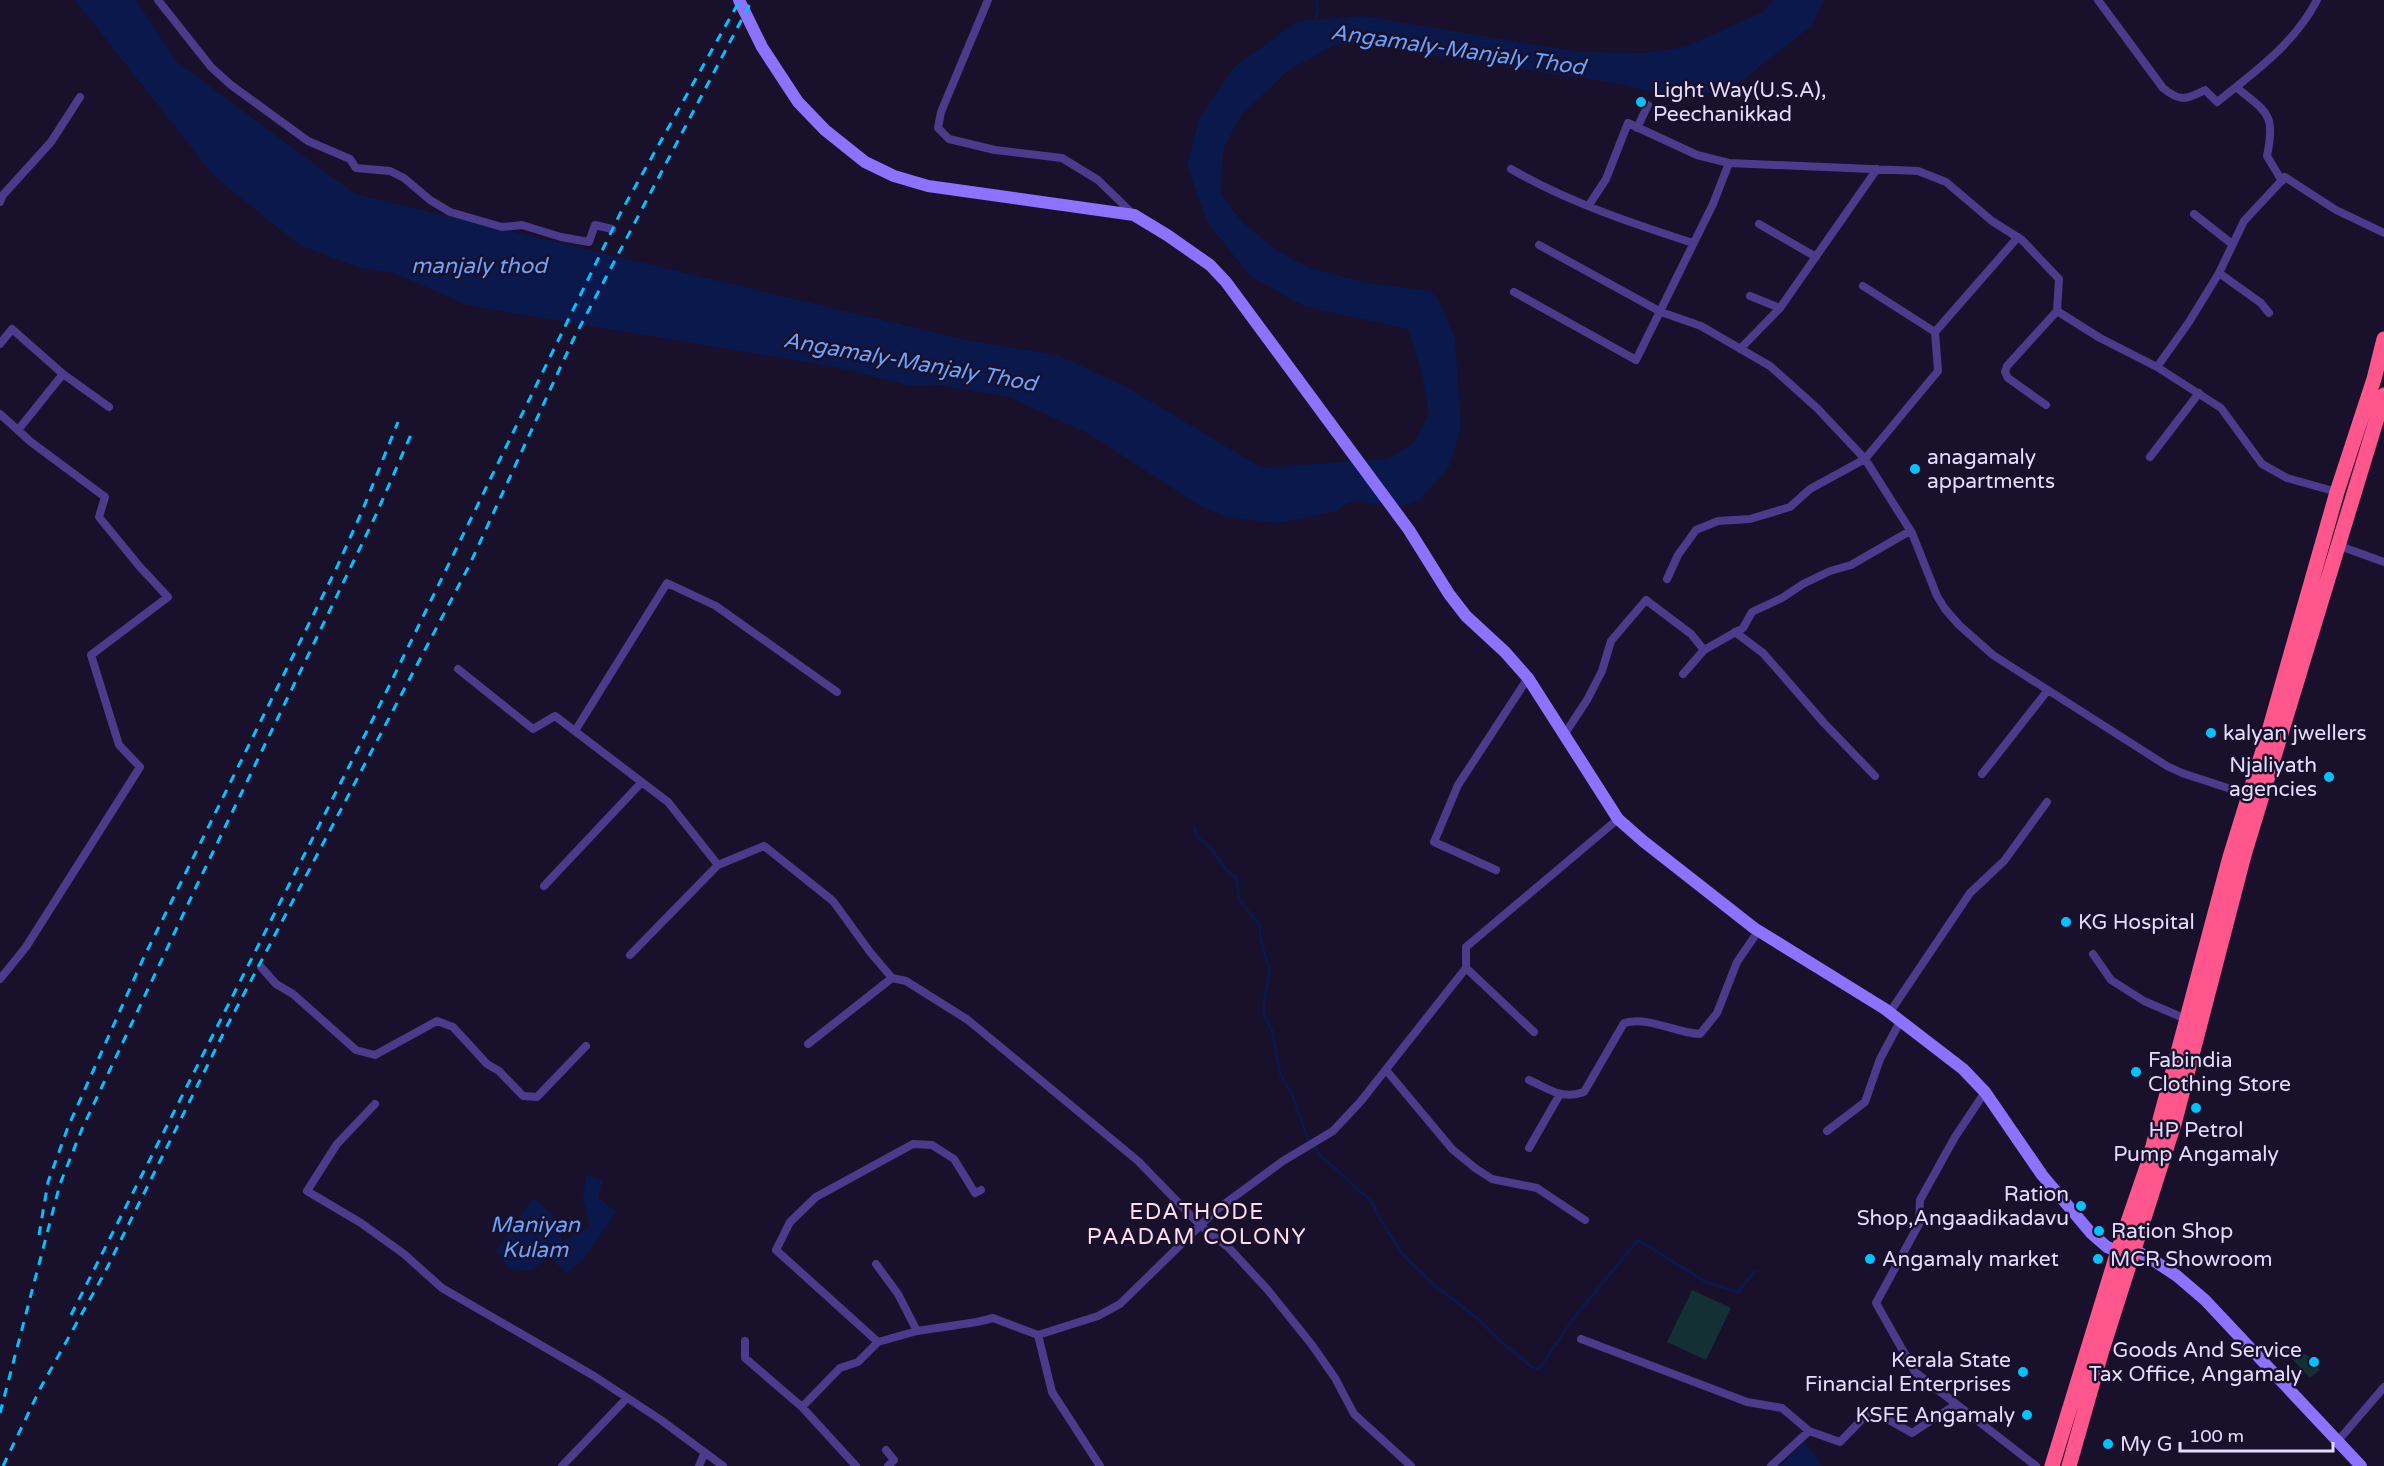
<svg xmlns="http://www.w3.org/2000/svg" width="2384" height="1466" font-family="'Varela Round',sans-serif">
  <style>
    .green { fill: #133135 }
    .water { fill: #0a184b }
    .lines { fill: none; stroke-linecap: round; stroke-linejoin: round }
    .stream { stroke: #0a184b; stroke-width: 3 }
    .street { stroke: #4a3b8b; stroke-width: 8 }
    .secondary { stroke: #8b72ff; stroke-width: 12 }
    .highway { stroke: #ff568d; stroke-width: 15 }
    .rail { stroke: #07c0ff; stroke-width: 3; stroke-dasharray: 9 8; stroke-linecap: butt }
    .poi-dot { fill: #07c0ff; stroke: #19112b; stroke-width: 2 }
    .labels { text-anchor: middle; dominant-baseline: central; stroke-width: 5; stroke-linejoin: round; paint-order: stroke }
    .poi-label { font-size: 21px; fill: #e4dbff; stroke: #19112b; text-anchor: start }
    .water-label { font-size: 22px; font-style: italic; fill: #69a2ff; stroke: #19112b }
    .neighbourhood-label { font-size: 22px; letter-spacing: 1.5px; fill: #ffdded; stroke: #19112b }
  </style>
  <rect width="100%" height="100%" fill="#19112b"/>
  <path class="green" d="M1692,1290l39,18 -25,52 -39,-18z
    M2280,1346l27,9 13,15 -10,8z"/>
  <path class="water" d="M75,0h61l41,62 178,132 607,145 98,17 68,32 134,80 126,-9 26,-16 15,-29 -7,-41 -14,-44 -102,-22 -55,-30 -44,-55 -20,-57 12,-46 35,-52 64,-46 64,-5 216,36 67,1 40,-6 78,-35 10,-12h51l-13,26 -68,54 -31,12 -40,6 -51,-14 -177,-26 -70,-17 -41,5 -44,24 -48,45 -18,35 -2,44 22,29 36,29 31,16 57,15 63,8 9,9 16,39 6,89 -12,39 -29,33 -19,6 -45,-5 -10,2 -9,8 -58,12 -52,-6 -29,-12 -107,-70 -82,-38 -69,-12 -29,1 -71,-18 -373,-63 -73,-32 -34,-5 -61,-23 -85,-69z
    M586,1175l17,5 -5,17 18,15 -33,48 -17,13 -17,-17 -18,15 -22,-2 -13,-18 37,-53 20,17 10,26 27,-14 -7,-29z
    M1804,1441l18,25h-42z"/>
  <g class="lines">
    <path class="stream" d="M1316,0l2,9 -2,8
      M1195,828v6l17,16 16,22 9,6 2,21 21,27v12l10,33 -6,31v13l8,15 8,44 12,20 14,40 5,8
      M1314,1146l5,8 53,48 8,17 24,37 30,29 42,32 23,23 33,27 7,2 34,-50 65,-79 68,42 32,10 17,-21"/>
    <path class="street" d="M158,0l53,67 20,18 77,56 42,18 6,9 34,3 14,7 26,22 20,12 52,15 20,-2 39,12 28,5 6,-17 17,4
      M988,0l-47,112 -3,16 11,11 46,11 67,8 36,22 36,35
      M2098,0l65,88c17,14 23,12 42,2l12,12c37,-29 78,-59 100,-102
      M2236,87c31,26 40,26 31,69l15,25
      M1637,128l11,-23
      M1511,169c57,33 120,54 182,74
      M0,202l3,-7 48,-53 29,-45
      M1589,205l17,-26 22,-56 69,32 32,8 189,8 28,11 46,39 30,19 37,39 -2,32 43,27 57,29 64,41 41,56 25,14 50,14
      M2194,214l38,30
      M1759,224l57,33
      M1539,245l122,67 40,14 69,40 47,42 48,51 47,74 25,63 8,13 14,16 34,30 174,111 15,7 67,22
      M2219,273l42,30 8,10
      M1514,292l122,68 77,-156 16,-41
      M1750,296l30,12 97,-139
      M1935,332l83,-95
      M0,344l12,-15 51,45 -45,56
      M1740,349l40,-41
      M2157,367l32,-45 30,-49 25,-52 41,-44 51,33 48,23
      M63,374l46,33
      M2046,405l-38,-27 -3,-6 2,-6 50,-55
      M0,414l31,28 74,55 -6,20 41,50 28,30 -77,58 28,90 21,22 -114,180 -26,32
      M2150,457l49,-64
      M2337,545l47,17
      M1667,579l11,-24 18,-25 22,-9 32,-2 40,-12 20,-18 55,-30 73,-88 -3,-39 -72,-46
      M1735,632l28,21 61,70 51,53
      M458,669l75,60 22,-13 113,86 50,63 46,-19 69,55 37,51 22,26 14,3 62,39 170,141 63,65 27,21 39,42 45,56 23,33 19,36 57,52
      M1683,674l21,-24 39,-22 9,-16 30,-14 21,-14 27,-13 21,-6 59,-34
      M575,731l92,-148 49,23 121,86
      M1564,735l23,-35 15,-29 9,-30 35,-41 45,34 13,16
      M1982,774l66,-84
      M1496,870l-62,-28 24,-57 70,-107
      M544,886l97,-103
      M2093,954l18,26 33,21 42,18
      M630,955l88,-90
      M261,967l15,17 17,10 63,56 19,5 62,-34 16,6 34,37 12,7 24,25 14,1 49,-51
      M1466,968l68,64
      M1890,1012l80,-119 34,-32 43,-59
      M808,1044l84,-66
      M1386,1070l66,79 23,19 17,11 45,9 48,32
      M1529,1080c20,9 33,20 55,12l40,-69c25,-7 51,10 76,11l17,-21 20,-51 22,-32
      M1985,1092l-30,45 -35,63 -1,24 -43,79 39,69 121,94
      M375,1104l-38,40 -30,47 54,32 43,31 38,34 152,88 67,44 62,46
      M1827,1131l38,-29 15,-43 21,-39
      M1529,1148l31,-54
      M876,1264l22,30 19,37
      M1038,1335l14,57 48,74
      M1581,1339l166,63 35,6 27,23
      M745,1341v17l57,49
      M878,1342l39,-11 60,-9 16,-4 45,17 60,-19 22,-12 95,-93 68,-50 50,-30 28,-30 105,-133v-21l152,-128
      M2337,1442l47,-55
      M886,1450l8,10 -6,6
      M562,1466l65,-68
      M699,1466l5,-12
      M856,1466l-54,-59 38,-39 18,-6 20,-20 -102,-92 14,-28 26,-25 97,-53 19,1 22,14 21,34 6,-3
      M1771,1466l38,-35 31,11 31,-32 41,23 43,-28"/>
    <path class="secondary" d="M739,0l23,47 36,55 27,28 40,32 29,14 34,10 206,29 33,20 43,30 16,17 183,248 40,64 17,22 39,36 23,26 90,141 25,22 111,87 131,81 78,60 22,23 57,83 49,58 16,14 11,4 16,-1 16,8 27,18 28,24 156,166"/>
    <path class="highway" d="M2052,1466l66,-215 31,-90 81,-304 39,-126 68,-239 37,-113 10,-40
      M2069,1466l33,-116 72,-226 70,-269 140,-460"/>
    <path class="rail" d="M39,1235l9,-53 20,-55 76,-170 193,-390 26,-58 35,-87
      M71,1315l299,-590 251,-513 119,-212
      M0,1413l60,-229 22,-55 115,-244 178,-368 38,-87
      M3,1466l38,-79 63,-113 122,-246 243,-462 104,-226 179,-340"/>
  </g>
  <g class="poi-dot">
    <circle cx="1641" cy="102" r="6"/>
    <circle cx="1915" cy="469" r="6"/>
    <circle cx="2211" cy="733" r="6"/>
    <circle cx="2329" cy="777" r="6"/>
    <circle cx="2066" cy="922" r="6"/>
    <circle cx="2136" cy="1072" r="6"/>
    <circle cx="2196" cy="1108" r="6"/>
    <circle cx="2081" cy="1206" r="6"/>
    <circle cx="2099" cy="1231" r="6"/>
    <circle cx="1870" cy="1259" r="6"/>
    <circle cx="2098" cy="1259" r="6"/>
    <circle cx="2314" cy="1362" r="6"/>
    <circle cx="2023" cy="1372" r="6"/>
    <circle cx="2027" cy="1415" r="6"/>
    <circle cx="2108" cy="1444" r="6"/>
  </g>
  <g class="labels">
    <g class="poi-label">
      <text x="1653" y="90">Light Way(U.S.A),<tspan x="1653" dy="24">Peechanikkad</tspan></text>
      <text x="1927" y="457">anagamaly<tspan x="1927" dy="24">appartments</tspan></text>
      <text x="2223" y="733">kalyan jwellers</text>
      <text x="2317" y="765" text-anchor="end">Njaliyath<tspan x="2317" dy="24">agencies</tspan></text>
      <text x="2078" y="922">KG Hospital</text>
      <text x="2148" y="1060">Fabindia<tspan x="2148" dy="24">Clothing Store</tspan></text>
      <text x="2196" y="1130" text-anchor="middle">HP Petrol<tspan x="2196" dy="24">Pump Angamaly</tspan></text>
      <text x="2069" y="1194" text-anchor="end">Ration<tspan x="2069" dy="24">Shop,Angaadikadavu</tspan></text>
      <text x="2111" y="1231">Ration Shop</text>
      <text x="1882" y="1259">Angamaly market</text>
      <text x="2110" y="1259">MCR Showroom</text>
      <text x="2302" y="1350" text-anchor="end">Goods And Service<tspan x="2302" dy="24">Tax Office, Angamaly</tspan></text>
      <text x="2011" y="1360" text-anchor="end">Kerala State<tspan x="2011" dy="24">Financial Enterprises</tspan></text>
      <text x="2015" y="1415" text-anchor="end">KSFE Angamaly</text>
      <text x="2120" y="1444">My G</text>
    </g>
    <g class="water-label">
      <text transform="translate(1458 50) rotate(8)">Angamaly-Manjaly Thod</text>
      <text x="479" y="266">manjaly thod</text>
      <text transform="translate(910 362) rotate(10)">Angamaly-Manjaly Thod</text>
      <text x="535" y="1225">Maniyan<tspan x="535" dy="25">Kulam</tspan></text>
    </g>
    <g class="neighbourhood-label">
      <text x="1197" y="1212">EDATHODE<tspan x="1197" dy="25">PAADAM COLONY</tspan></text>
    </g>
  </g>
  <path d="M2180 1442v9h153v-9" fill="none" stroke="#e4dbff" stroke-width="3"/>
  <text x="2189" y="1442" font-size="18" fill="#e4dbff" stroke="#19112b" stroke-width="4.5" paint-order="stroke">100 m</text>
</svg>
